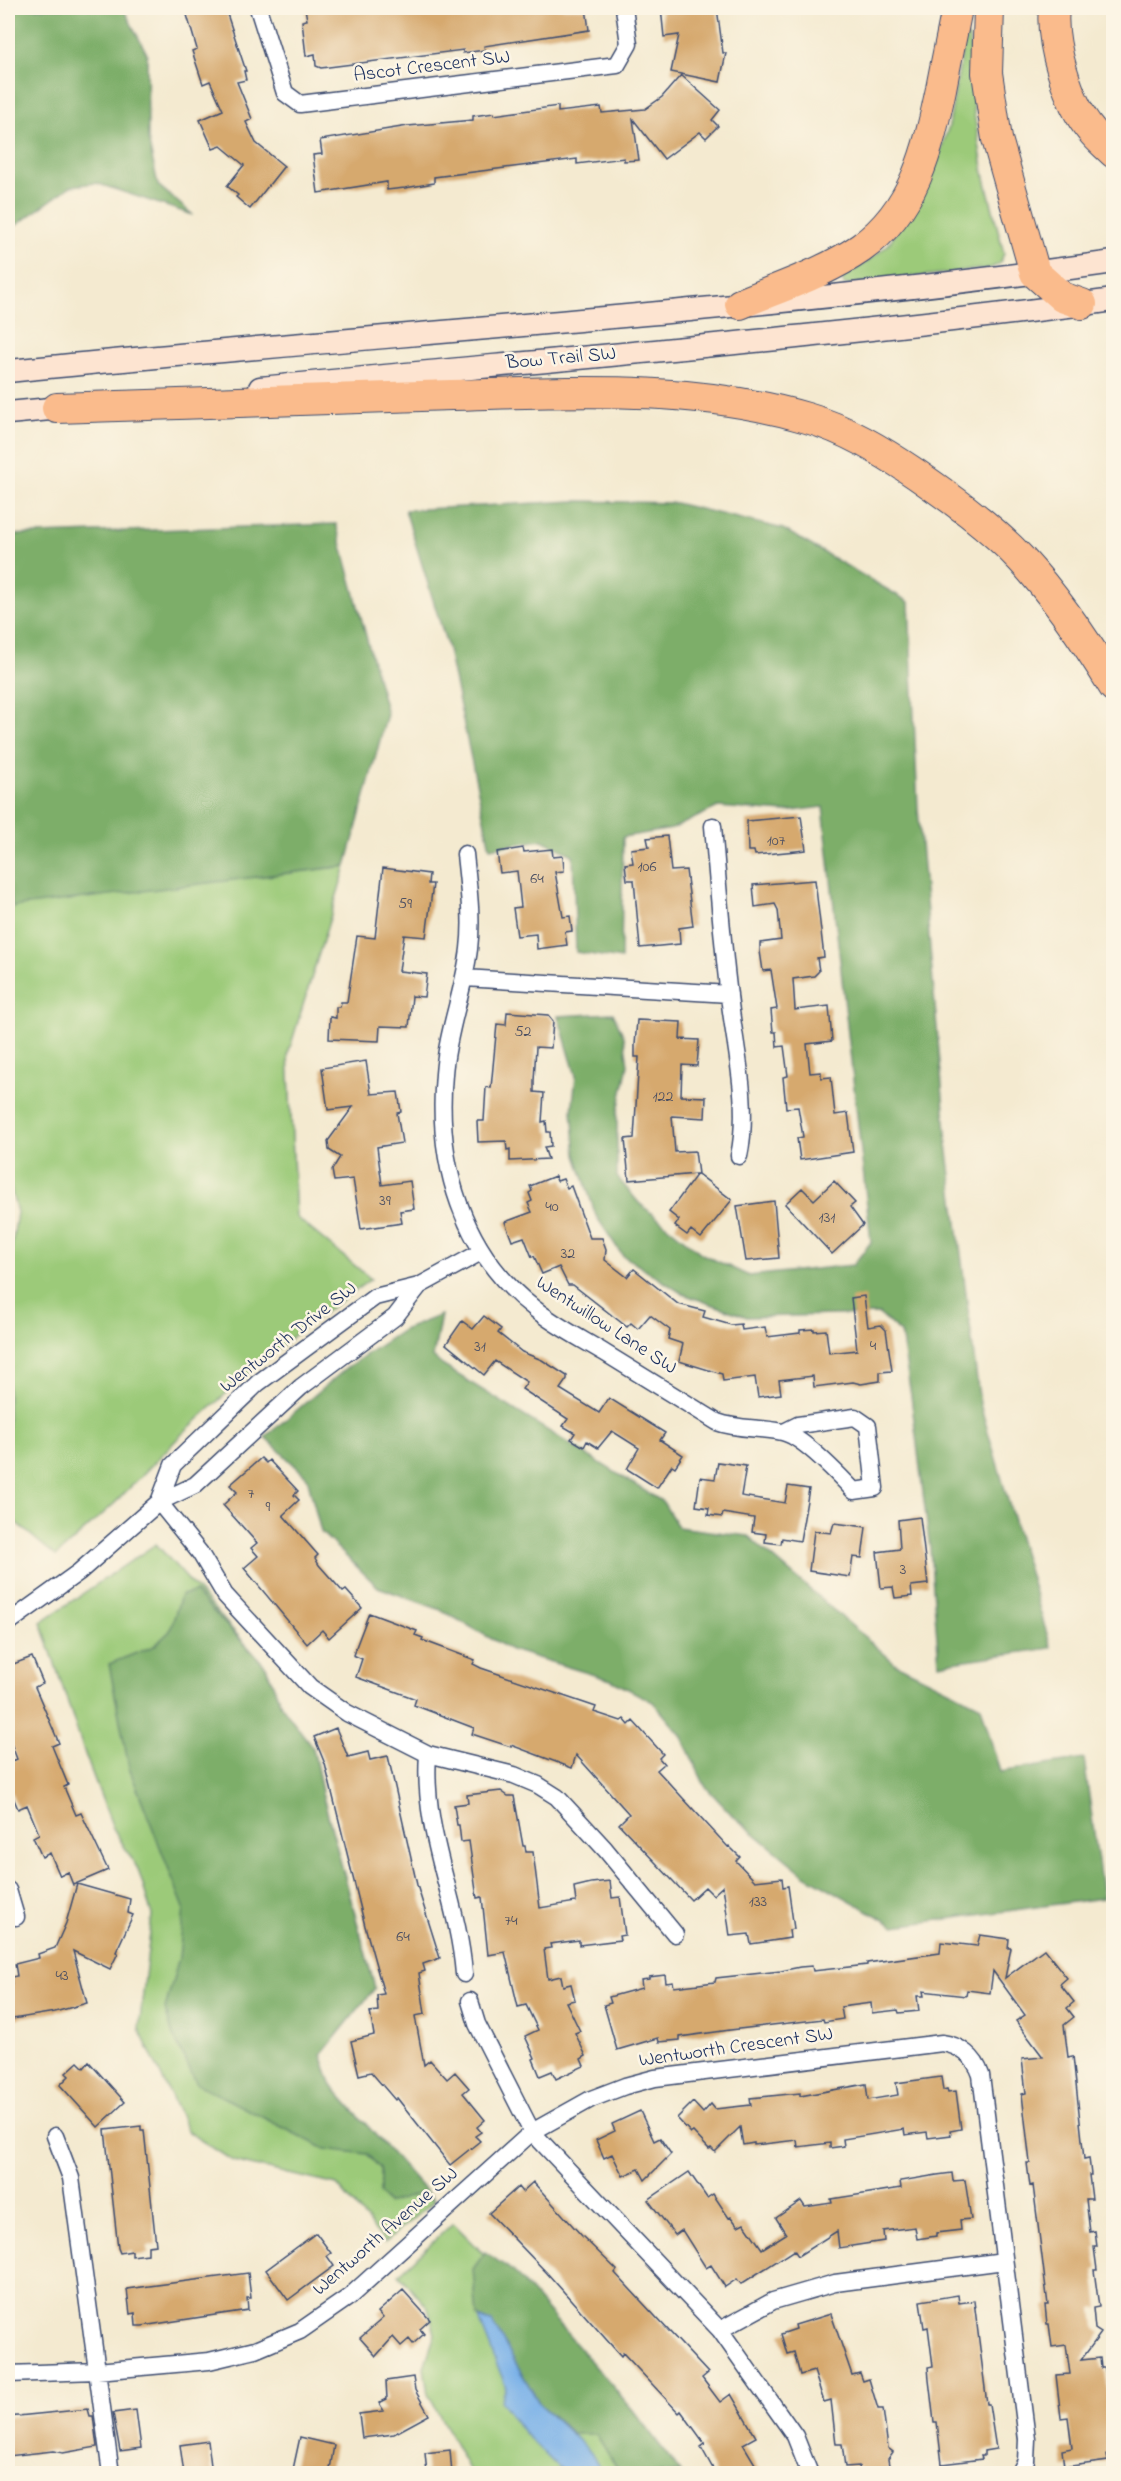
<svg xmlns="http://www.w3.org/2000/svg" width="1121" height="2481" font-family="'Indie Flower',sans-serif">
  <style>
    .green { fill: #9cca79; stroke: #5c7c6c; stroke-width: 1.5 }
    .forest { fill: #7dae69; stroke: #4c6e64; stroke-width: 1.5 }
    .water { fill: #78b0e8; stroke: #4a70a3; stroke-width: 1.5 }
    .building { fill: #d6a96e }
    .lines { fill: none; stroke-linecap: round; stroke-linejoin: round }
    .street-casing { stroke: #3c4b6f; stroke-width: 19 }
    .secondary-casing { stroke: #3c4b6f; stroke-width: 25 }
    .highway-casing { stroke: #3c4b6f; stroke-width: 32 }
    .street { stroke: #fff; stroke-width: 16 }
    .secondary { stroke: #fde4d1; stroke-width: 22 }
    .highway { stroke: #fabb8c; stroke-width: 30 }
    .labels { text-anchor: middle; dominant-baseline: central; stroke-width: 5; stroke-linejoin: round; paint-order: stroke }
    .number-label { font-size: 16px; fill: #4a4e62 }
    .street-label { font-size: 20px; fill: #1b2f5e; stroke: #fcf5e5 }
  </style>
  <rect width="100%" height="100%" fill="#fcf5e5"/>
  <filter id="ink" filterUnits="userSpaceOnUse"><feTurbulence type="fractalNoise" baseFrequency=".0167" numOctaves="2"/><feDisplacementMap in="SourceGraphic" scale="12" xChannelSelector="R" yChannelSelector="G"/><feConvolveMatrix kernelMatrix="1 2 1 2 8 2 1 2 1" color-interpolation-filters="sRGB"/></filter>
  <filter id="wash" filterUnits="userSpaceOnUse"><feTurbulence type="fractalNoise" baseFrequency=".008" numOctaves="4" result="noise"/><feDisplacementMap in="SourceGraphic" scale="24" xChannelSelector="R" yChannelSelector="G"/><feGaussianBlur stdDeviation="1.35" result="paint"/><feColorMatrix in="noise" values="0 0 0 0 0 0 0 0 0 0 0 0 0 0 0 0 0 1.4 0 .05"/><feComposite in="paint" operator="in"/></filter>
  <g filter="url(#wash)">
    <rect width="100%" height="100%" fill="#f4ead0"/>
    <path class="green" d="M965,35l4,2 5,76 10,61 20,80 -5,10 -8,4 -147,17 -2,-8 21,-12 25,-20 46,-75 15,-44z
      M346,866l-58,188 8,163 75,62 -68,49 -62,52 -60,55 -66,68 -59,53 -48,-40v-243l9,-61 -9,-34v-262l6,-11z
      M156,1544l110,123 15,38 32,43 10,49 52,191 -54,67 11,31 102,115 -49,41 -48,-57 -104,-24 -45,-29 -49,-103 13,-114 -14,-46 -25,-41 -27,-71 -45,-135z
      M453,2223l109,109 70,77 49,64h-210l-43,-79 -4,-27 11,-33 -7,-26 -29,-34z"/>
    <path class="forest" d="M8,8h115l24,46 1,85 10,46 35,30 -97,-32 -25,3 -63,45z
      M575,501l100,2 108,26 126,73 9,207 29,335 33,260 71,244 -112,16 -9,-115 -19,-153 -10,-63 -22,-19 -132,3 -64,-23 -61,-39 -26,-39 -20,-61 -4,-44 4,-35 -18,-60 55,-3 11,24 4,28 -11,50v62l22,26 63,51 47,22 104,-11 18,-23 -48,-435 -38,5 -67,-5 -46,22 -49,8 -2,122 -45,-7 -3,-97 -31,-15 -52,8 -43,-203 -42,-135z
      M336,524l51,190 -41,152 -334,41 -4,-28v-344z
      M441,1315l-8,42 9,8 221,137 15,25 70,9 148,128 85,42 19,66 84,-13 19,139 -208,28 -90,-51 -73,-60 -27,-29 -24,-51 -28,-33 -42,-22 -100,-30 -70,-40 -63,-23 -57,-55 -14,-55 -42,-40 84,-71 54,-36z
      M195,1592l71,75 15,38 32,43 10,49 52,191 -54,67 11,31 102,115 -13,-8 -34,11 -7,-11v-25l-13,-14 -42,-5 -128,-65 -24,-48 -8,-27 14,-52 5,-49 -55,-140 -20,-104 45,-18 16,-15 11,-36z
      M485,2252l29,20 118,137 49,64h-61l-24,-39h-23l-34,-31 -47,-80 -15,-6 -4,-48z"/>
    <path class="water" d="M479,2319l13,3 47,81 52,50 11,20h-38l-41,-41 -22,-31 5,-14z"/>
    <g id="blocks">
      <path class="building" d="M185,8h40l21,63h-2l2,9 -9,2 15,37 -6,3 10,21 28,23 -34,43 -14,-12 2,-2 -11,-9 17,-21 -23,-19 -8,3 -13,-29 23,-10 -13,-29 -7,3 -11,-33 5,-2z
        M305,8h58v2l17,-2h206l3,22 -105,16 1,4 -22,3v-3l-142,18 -5,-2 -1,-12 -9,2 -4,-35 5,-1z
        M661,8h56l6,45h3l-6,29 -49,-10 8,-37 -15,2z
        M681,75l39,35 -8,10 6,6 -12,12 -6,-6 -36,27 -31,-40 6,41 -15,1v-3l-47,6v-5l-143,18v6l-29,5 -18,2v-8l-69,11 -5,-38 9,-1 -2,-14 88,-14 65,-6v-4l21,-3v2l64,-9v6l43,-5 1,6 43,-4 17,-12z
        M801,816l5,34 -51,5 -1,-4h-6l-1,-30z
        M667,836l4,35 15,-1 7,56 -14,2 1,16 -40,4 -6,-68h-7l-2,-16 8,-1 -2,-14 18,-2 -2,-9z
        M523,848l1,4 28,-3 1,8 10,-1 1,15 -9,1 8,45 7,-1 2,15 -7,1 2,13 -30,4 -1,-15 -19,2 -4,-28 8,-1 -4,-36 -17,2 -3,-21z
        M383,868l46,6 -1,10h5l-7,53 -22,-2 -5,36 28,3 -3,23 -12,-1 -3,31 -29,-1 -1,15 -50,-2 1,-22 6,1v-11h4l1,-5h6l10,-66 18,2z
        M815,880l9,77 -7,1 2,13 -5,5 -21,3 2,31 34,-4 3,35 -25,3 3,29 11,-1v6l10,-1 4,38 13,-2 5,39 -53,8 -3,-22 6,-1 -5,-30 -12,1 -3,-31 5,-1 -4,-30 -7,1 -1,-15h-3l-2,-22 6,-1 -6,-39 -8,1 -3,-20v-8l21,-3 -3,-30 -3,-6 -20,3 -2,-22z
        M507,1012l41,3 5,6 -2,27 -15,-1 -2,34v11l10,1 -2,29 4,-1 1,11h3l1,14 -7,1 4,12 -38,2v-12l-3,1 -1,-9 -28,1 -1,-21h7l2,-34 5,1 6,-64 9,1z
        M637,1020l44,2 -1,17 19,1 -2,26 -15,-1 -1,31 25,1 -1,21 -33,-2 3,36 20,-1 3,23 34,26 -31,38 -10,-8 -4,5 -12,-9 4,-6 -10,-8 28,-38 -68,6 -4,-41 9,-1 5,-81h-4v-12z
        M366,1061l5,33 27,-2 3,20 -4,1 5,30 -25,4 5,38 28,-4 4,28 -14,2 2,12 -41,6 -8,-50 -19,2 -2,-11 8,-13 -11,-7 -1,-9 25,-34 -25,3 -6,-42z
        M555,1176l2,5 6,-2 4,9 4,-2 19,52h12l4,11 -1,11 22,17 7,-8 44,35 27,7 -2,6 28,8 10,-1 1,6 23,-3 2,10 33,-4v-3l14,-1v2l12,-1 3,23 28,-3 -6,-52 13,-2 4,31 13,-2 5,5 6,41 -12,1v9l-19,3 -8,-2 -39,5 -1,-11 -34,4 2,14 -23,3 -3,-20 -32,4 -1,-7 -43,-13 4,-17 -15,-5 2,-9 -20,-15 -12,14 -7,-6 -4,4 -54,-42h-5l-9,-18 -17,7 -8,-18 -2,1 -8,-20 -12,4 -7,-19 27,-10 -4,-9 4,-2 -3,-8 3,-2 -2,-5z
        M834,1181l21,22 -5,4 13,18 -31,29 -47,-50 17,-16 12,12z
        M774,1201l5,57 -33,3 -9,-55z
        M484,1316l17,13 -3,4 24,19 20,8 25,16v3l-7,10 39,24 10,-15 56,35 -5,7 23,15 -8,12 -3,-2 -15,23 -30,-19 12,-21 -27,-17 -14,17 -11,-7 -3,6 -13,-8 4,-6 -12,-7 5,-7 -46,-30 5,-7 -32,-21 -11,14 -38,-31 16,-23 11,8z
        M261,1458l5,5 3,-3 29,31 -4,4 5,5 -16,15 35,40 -3,3 4,7 24,27 3,-2 16,18 -33,30 -7,-8 -15,14 -63,-76 14,-12 -7,-8 6,-5 -34,-38 14,-13 -7,-7z
        M718,1462l28,4 -5,30 44,7 3,-17 21,3 -9,52 -18,-3 -1,6 -16,-2 1,-8 -14,-2 2,-14 -31,-5 -1,4 -14,-2 1,-7 -13,-2 4,-29 15,2z
        M920,1517l8,67 -17,2 1,10 -17,2 -2,-11 -12,1 -4,-36 23,-3 -2,-29z
        M834,1523l32,4 -4,31 -9,-1 -3,20 -41,-6 5,-40 17,2z
        M369,1613l48,18 -2,4 8,3 -1,2 53,20 -2,4 8,4 115,39 -2,5 27,9 3,-2 5,6 4,-4 30,33 -4,4 5,6 -7,6 71,77 1,-1 11,11 -4,4 19,20 27,-3 1,9 5,-1 6,43 -5,1 1,8 -39,6 -2,-10 -19,2 -7,-50 -10,9 -8,-8 -14,13 -72,-76 10,-10 -53,-59 -4,13 -61,-23v2l-39,-13 2,-6 -60,-23 2,-6 -60,-22 6,-18 -9,-4z
        M32,1657l11,26 -8,4 24,56 -7,3 16,39 -4,2 12,28 5,-2 27,57 -35,15 -5,-13 -8,4 -10,-23 -8,4 -9,-20 6,-3 -12,-29 -9,4 -10,-24v-22l9,-4 -9,-24v-69z
        M336,1728l12,29 20,-5 2,8 18,-4 29,129 23,73 -17,6 2,7 -6,2 6,41 -10,2 9,49 6,-5 17,19 8,-7 14,16 -6,5 22,27 -8,7 4,5 -6,4 5,5 -30,24 -53,-67 -2,2 -24,-28 -12,3 -8,-34 23,-6 -4,-23 8,-1 -1,-16 7,-1 -19,-68 -40,-162 -11,-27z
        M501,1791l7,5h6l9,50h2l1,6h7l7,56 36,-6 -2,-15 17,-4 19,-2 2,17 8,-1 5,38 -6,1 1,4 -41,5v-5l-29,4 1,4 -7,1 4,30 13,-3 2,10 8,-2 4,16 -9,2 14,29 -5,2 11,23 -5,3 3,7 -28,13 -4,-8 -12,5 -7,-17 2,-1 -10,-22 13,-6 -12,-25 -8,2 -13,-55 -17,3 -6,-58 -5,1 -8,-57 -8,1 -2,-17h-2l-3,-20 14,-2 -1,-8z
        M77,1884l53,15 -2,14 5,2 -17,37 2,1 -8,16 -37,-18 14,52 -32,9 -42,7 -5,-19v-13l4,-2 -1,-8 6,-1 -2,-12 24,-6 -1,-4 17,-6 11,-25z
        M980,1935l29,4 -1,9h3l-6,30 39,-29 23,29 -7,6 14,18 -7,6 7,9 -10,8 4,32 5,-1 11,103 5,-1 2,17h-2l3,24h-6l4,33 5,-1 2,16h-3l3,23h-3l5,37 -6,1 2,21 6,4 -20,27 19,-2 1,10h4l3,24h5v33h-2l2,29 -6,1 1,6 -44,6 -2,-17 10,-2 -4,-31 -7,1 -5,-43 14,-1 -4,-29 -14,2 -3,-23h-2l-2,-19h3l-15,-120 -3,1 -3,-23h3l-8,-69 4,-1 -4,-34 21,-2 -27,-36 9,-6 -32,-44 -3,22 -23,-3 -1,6 -43,-5 1,5h-7l2,15 -20,2 -1,-3 -26,3 -1,-10 -30,4 2,12 -19,3 -1,-3 -93,11 -50,7v3l-21,2 -1,-4 -41,12 -13,-45 7,-2 -2,-6 33,-9 -1,-8 8,-1v-2l16,-2 1,8 7,-1 1,5 41,-5 1,-4 65,-7 19,-4 12,-1 1,5 54,-6v-2l73,-10 1,-11 36,4z
        M78,2062l6,6 5,-6 36,40 -27,25 -38,-42 9,-9 -3,-3z
        M941,2077l2,13 4,-1 1,3 8,-1 5,38 -11,2 1,4 -23,3 -1,-6 -22,3 -1,-6 -61,10 1,7 -14,2v-5l-32,4 -1,-7 -43,5v-2l-11,2 -3,-18 -25,25 -4,-4 -2,1 -16,-17 -2,1 -14,-15 16,-16 10,11 8,-9 4,5 36,-4 -1,-7 50,-5v3l66,-12 2,16 30,-5 -2,-12z
        M640,2111l14,30 6,-3 11,16 -26,26 -6,-11 -16,7 -11,-22 -8,4 -8,-18 19,-9 -3,-7z
        M141,2126v4h3l12,115 -8,1v8l-16,2v-5l-12,2 -2,-5 -13,-118z
        M689,2172l18,26 6,-4 16,24 2,-1 7,9 6,-3 18,26 24,-15 -10,-16 25,-17 4,6 27,-4 -1,-4 70,-11 -1,-7 37,-6 15,-2 1,8 12,-1 6,39 -11,1 1,10 -25,3v3l-19,3 -2,-12 -32,4 1,10 -45,7 -2,-17 -39,25 -4,-6 -53,34 -4,-5 -12,8 -14,-22 -5,3 -24,-38 -7,5 -27,-35z
        M533,2182l49,54 35,34 -2,3 93,100 -6,5 18,24 11,-8 25,43 -13,7 18,30h-45l-15,-27 4,-3 -24,-33 -2,2 -56,-60 -2,3 -74,-83 -58,-60 29,-26 4,5z
        M316,2233l15,20 -4,3 7,10 -46,34 -22,-30z
        M248,2273l3,25h-4l1,12 -106,16h-6l-1,-13 -5,1 -3,-25z
        M403,2290l27,30 -10,9 4,5 -11,10 -4,-5 -8,7 -8,-9 -17,19 -16,-18 23,-20 -5,-6z
        M958,2295l1,8 15,-2 13,103h2l7,45 -12,2v5h-3l1,3 -40,5 -5,-42h-3l-5,-42 -1,-13 5,-1 -5,-39 -4,1 -4,-27z
        M831,2314l21,61 8,-2 3,8 6,-2 9,30h5l5,39 5,4 -5,7 2,13 -30,2 -1,-8 -14,1 -3,-23h-6l-5,-44 -7,2 -10,-31 -14,4 -6,-23 -7,2 -6,-20 15,-5 -1,-4z
        M413,2377l2,13 14,25 -35,19 -32,4 -3,-24 25,-3 -5,-8 8,-4 -1,-18z
        M88,2409l2,7h3l4,31 -34,6 -10,-2 -45,5v-39z
        M136,2410l5,38 -21,3 -7,-38z
        M300,2437l34,8 -4,24 -8,5h-30z
        M208,2441l4,33h-28l-4,-29z
        M450,2450l2,24h-25l-2,-21z"/>
    </g>
  </g>
  <g filter="url(#ink)">
    <use href="#blocks" fill-opacity="0" stroke="#3c4b6f" stroke-width="1.5"/>
    <g class="lines">
      <g class="street-casing">
        <path id="street" d="M258,8l27,85 15,11 317,-39 12,-21 -5,-36
          M713,826c5,57 9,114 16,170 6,52 21,108 10,160
          M465,854c3,31 8,63 4,95 -5,42 -22,82 -25,125 -8,89 18,179 91,235 21,17 47,30 70,44 37,23 74,46 112,69 21,8 43,5 65,10 20,4 57,43 72,59l21,-3 -7,-62 -13,-9 -57,8 -14,7
          M465,978l264,16
          M159,1502l41,51 25,42 85,92 37,26 81,41 86,21 24,10 19,12 48,52 70,85
          M159,1502l14,-37 85,-82 117,-86 44,-11 62,-34
          M8,1623l71,-51 80,-70 36,-17 106,-98 94,-70 24,-31
          M428,1754c-6,80 30,143 36,220
          M8,1890l8,27
          M470,2001l7,23 55,108 188,198 75,106 15,38
          M55,2136l16,42 40,296
          M720,2330l53,-29 62,-18 169,-22
          M8,2374l89,-3 112,-10 46,-11 45,-19 49,-34 183,-165 59,-33 34,-13 30,-8 287,-35c18,2 33,14 39,32l46,364 -1,22 -7,13"/>
      </g>
      <g class="secondary-casing">
        <path id="secondary" d="M8,371c368,-37 739,-58 1106,-109
          M260,388c285,-28 570,-50 854,-88
          M8,413l64,-6"/>
      </g>
      <g class="highway-casing">
        <path id="highway" d="M989,8l-2,65 10,66 38,134 27,24 20,7
          M1054,8c-4,34 14,95 37,122 6,8 15,15 23,23
          M740,304c40,-17 85,-31 121,-56 54,-39 67,-98 80,-159 5,-27 11,-54 16,-81
          M57,408c131,-4 263,-9 394,-13 118,-3 240,-11 356,23 39,11 75,33 109,56 36,25 74,52 105,85 36,39 65,82 93,128"/>
      </g>
      <use href="#street" class="street"/>
      <use href="#secondary" class="secondary"/>
      <use href="#highway" class="highway"/>
    </g>
  </g>
  <g class="labels">
    <g class="number-label">
      <text x="776" y="841">107</text>
      <text x="647" y="867">106</text>
      <text x="537" y="879">64</text>
      <text x="405" y="904">59</text>
      <text x="523" y="1032">52</text>
      <text x="663" y="1097">122</text>
      <text x="385" y="1201">39</text>
      <text x="552" y="1207">40</text>
      <text x="827" y="1218">131</text>
      <text x="568" y="1254">32</text>
      <text x="873" y="1346">4</text>
      <text x="480" y="1347">31</text>
      <text x="251" y="1494">7</text>
      <text x="268" y="1507">9</text>
      <text x="903" y="1570">3</text>
      <text x="758" y="1902">133</text>
      <text x="511" y="1921">74</text>
      <text x="403" y="1937">64</text>
      <text x="62" y="1976">43</text>
    </g>
    <g class="street-label">
      <text transform="translate(432 67) rotate(-7)">Ascot Crescent SW</text>
      <text transform="translate(561 359) rotate(-5)">Bow Trail SW</text>
      <text transform="translate(606 1326) rotate(33)">Wentwillow Lane SW</text>
      <text transform="translate(289 1338) rotate(-38)">Wentworth Drive SW</text>
      <text transform="translate(736 2048) rotate(-8)">Wentworth Crescent SW</text>
      <text transform="translate(386 2232) rotate(-41)">Wentworth Avenue SW</text>
    </g>
  </g>
  <rect width="1121" height="2481" fill="none" stroke="#fcf5e5" stroke-width="30"/>
</svg>
